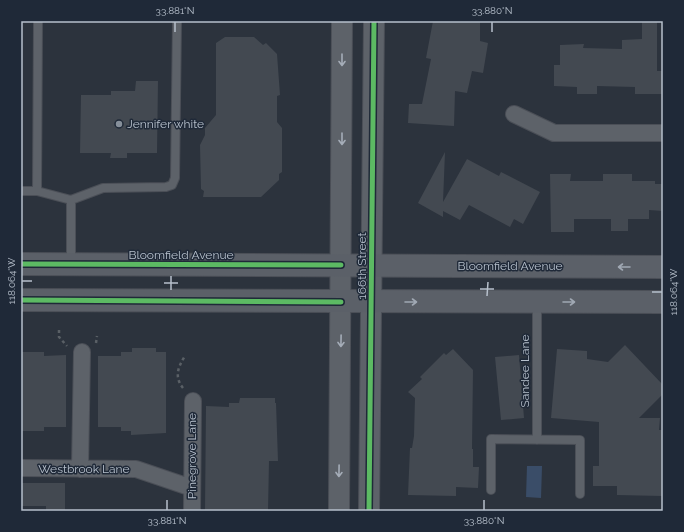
<svg xmlns="http://www.w3.org/2000/svg" width="684" height="532" font-family="Raleway,sans-serif">
  <style>
    .water { fill: #3a4d68 }
    .building { fill: #434951 }
    .lines { fill: none; stroke-linecap: round; stroke-linejoin: round }
    .service-casing { stroke: #4b4f57; stroke-width: 10 }
    .minor-casing { stroke: #4b4f57; stroke-width: 18 }
    .tertiary-casing { stroke: #4b4f57; stroke-width: 22 }
    .secondary-casing { stroke: #4b4f57; stroke-width: 24 }
    .path { stroke: #5a6066; stroke-width: 2.5; stroke-dasharray: 3 3; stroke-linecap: butt }
    .service { stroke: #5d6269; stroke-width: 8 }
    .minor { stroke: #5d6269; stroke-width: 16 }
    .tertiary { stroke: #5d6269; stroke-width: 20 }
    .secondary { stroke: #5b6068; stroke-width: 22 }
    .cycleway-casing { stroke: #1f2938; stroke-width: 8 }
    .cycleway { stroke: #5cba63; stroke-width: 5 }
    .oneway { stroke: #a5adb8 }
    .oneway2 { stroke: #a0a8b3 }
    .ticks { fill: none; stroke: #b7c0cc; stroke-width: 1.5 }
    .poi-dot { fill: #868f9a; stroke: #1f2938; stroke-width: 1.5 }
    .labels { text-anchor: middle; dominant-baseline: central; stroke-width: 3; stroke-linejoin: round; paint-order: stroke }
    .poi-label { font-size: 12px; fill: #b7c0cc; stroke: #1f2938; text-anchor: start }
    .street-label { font-size: 12px; fill: #b7c0cc; stroke: #1f2938 }
    .neatline { fill: none; stroke: #b7c0cc; stroke-width: 1.5 }
    .ticks-label { font-size: 10px; text-anchor: middle; fill: #b7c0cc }
  </style>
  <rect width="100%" height="100%" fill="#2c333d"/>
  <path class="water" d="M527,466h15l-1,32 -15,-1z"/>
  <path class="building" d="M433,21h47v20l8,2 -5,30 -11,-2 -5,22 -12,-2 -1,35 -46,-3 1,-19h13l9,-45 -5,-1z
    M642,21h15v50h6v23h-28v-7l-38,-1v8h-20v-7l-23,-1v-21h6v-20l24,-1 -1,4 39,1v-9l20,-1z
    M225,37h29l9,8 3,-2 11,11 3,41 -3,1v26l5,6v44l-3,2v6l-18,17h-58l1,-6 -3,-2 -1,-44 5,-10v-7l11,-13v-72z
    M136,81h22l-1,72h-30v5h-17l1,-5h-31l1,-58h30v-4h24z
    M445,152l-2,50 24,-43 32,17 2,-4 39,20 -17,32 -9,-5 -4,8 -41,-22 -9,15 -17,-9v6l-25,-14z
    M550,174h21l-1,7h33v-7h29v7h23v3h8v27l-14,-1v9h-21v12h-17v-12h-37v13h-23z
    M625,345l38,40v9l-24,24h21l-1,12h4l-1,66 -45,-1v-9h-24v-20h6v-44l-48,-4 6,-69 30,2v8l21,3z
    M132,348h24v4h10v81l-35,2v-4h-10v-4h-23v-71h23v-4h11z
    M453,349l20,21 -1,79h1v18h6l-1,21 -22,-1v9l-48,-1 2,-47h2l2,-12 1,-38 -7,-6 14,-13 -2,-2 24,-24 2,2z
    M21,352h23v4l22,-1v72h-22v4h-23z
    M519,355l5,63 -23,2 -6,-63z
    M240,398h35v5h1l2,58h-9l-1,50h-63l1,-105 23,1v-4h10z
    M21,483h44v28h-19v-5h-25z"/>
  <g class="lines">
    <g class="service-casing">
      <path id="service" d="M21,191h16l34,9v64
        M37,191l1,-170
        M71,200l32,-12 63,-1 6,-2 3,-7 2,-157
        M537,303v137
        M491,490v-51l89,1v54"/>
    </g>
    <g class="minor-casing">
      <path id="minor" d="M514,114l40,19h109
        M21,468l115,1 56,19
        M80,469l2,-117
        M192,511l1,-110"/>
    </g>
    <g class="tertiary-casing">
      <path id="tertiary" d="M339,511l3,-490
        M369,511l5,-490"/>
    </g>
    <g class="secondary-casing">
      <path id="secondary" d="M21,264l642,3
        M21,300l642,2"/>
    </g>
    <path class="path" d="M59,330v7l8,9
      M96,343l1,-7
      M183,388c-9,-11 -5,-21 2,-32"/>
    <use href="#service" class="service"/>
    <use href="#minor" class="minor"/>
    <use href="#tertiary" class="tertiary"/>
    <use href="#secondary" class="secondary"/>
    <g class="cycleway-casing">
      <path id="cycleway" d="M21,264l320,1
        M21,300l320,2
        M369,511l5,-490"/>
    </g>
    <use href="#cycleway" class="cycleway"/>
  </g>
  <defs><path id="oneway-shaft" d="M-6 0H5M1.5-3L5.5 0L1.5 3" fill="none" stroke-width="1.6" stroke-linecap="round" stroke-linejoin="round"/></defs>
  <g class="oneway">
    <use href="#oneway-shaft" transform="translate(342 60) rotate(90)"/>
    <use href="#oneway-shaft" transform="translate(342 139) rotate(90)"/>
    <use href="#oneway-shaft" transform="translate(341 341) rotate(91)"/>
    <use href="#oneway-shaft" transform="translate(339 471) rotate(91)"/>
  </g>
  <g class="oneway2">
    <use href="#oneway-shaft" transform="translate(624 267) rotate(-180)"/>
    <use href="#oneway-shaft" transform="translate(411 302)"/>
    <use href="#oneway-shaft" transform="translate(569 302)"/>
  </g>
  <path class="ticks" d="M175,32v-10M492,32v-10M22,281h10M164,283h14M480,289h14M171,290v-14M652,292h10M487,296l1,-14M167,510v-10M484,510v-10"/>
  <circle class="poi-dot" cx="119" cy="124" r="4"/>
  <g class="labels">
    <g class="poi-label">
      <text x="127" y="124">Jennifer white</text>
    </g>
    <g class="street-label">
      <text x="181" y="255">Bloomfield Avenue</text>
      <text transform="translate(362 266) rotate(-90)">166th Street</text>
      <text x="510" y="266">Bloomfield Avenue</text>
      <text transform="translate(525 371) rotate(-90)">Sandee Lane</text>
      <text transform="translate(192 456) rotate(-90)">Pinegrove Lane</text>
      <text x="84" y="469">Westbrook Lane</text>
    </g>
  </g>
  <rect width="684" height="532" fill="none" stroke="#1f2938" stroke-width="44"/>
  <rect x="22" y="22" width="640" height="488" class="neatline"/>
  <g class="ticks-label">
    <text x="175" y="14">33.881°N</text>
    <text x="492" y="14">33.880°N</text>
    <text transform="translate(11 281) rotate(-90)" y="4">118.064°W</text>
    <text transform="translate(673 292) rotate(-90)" y="4">118.064°W</text>
    <text x="167" y="524">33.881°N</text>
    <text x="484" y="524">33.880°N</text>
  </g>
</svg>
